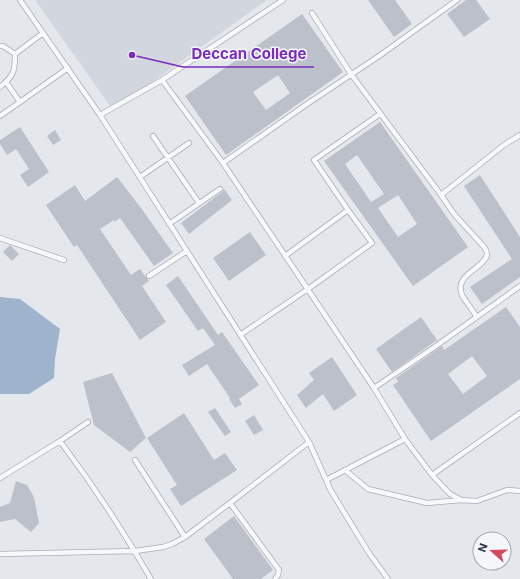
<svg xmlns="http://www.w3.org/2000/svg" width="520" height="579" font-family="Inter,sans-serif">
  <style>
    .built { fill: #d2d6de }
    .water { fill: #9fb4cc }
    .building { fill: #bbc0ca; fill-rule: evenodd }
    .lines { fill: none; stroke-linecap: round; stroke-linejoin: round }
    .service-casing { stroke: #a9aeb7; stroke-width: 6 }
    .service { stroke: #f7f8fa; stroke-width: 4.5 }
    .leader { fill: none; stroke: #7b2cbf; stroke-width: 1.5 }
    .callout-dot { fill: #7b2cbf; stroke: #f4f6f9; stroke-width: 1.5 }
    .callout-label { font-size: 15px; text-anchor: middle; font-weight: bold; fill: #7b2cbf; stroke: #f4f6f9; stroke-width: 3; stroke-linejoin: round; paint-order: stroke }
  </style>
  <rect width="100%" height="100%" fill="#e4e7ec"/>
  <path class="built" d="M35,0h232l-154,110z"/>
  <path class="water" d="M0,297l20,2 40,30 -5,30 -1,19 -25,16h-29z"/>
  <path class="building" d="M368,0h27l17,24 -18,13z
    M466,0h10l14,19 -26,18 -17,-23z
    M302,14l41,58 -117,83 -41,-59zM278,75l12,18 -24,17 -13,-18z
    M380,122l88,125 -55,39 -89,-125zM357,155l27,39 -13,8 -26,-38zM398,195l19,29 -19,13 -20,-29z
    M20,127l29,45 -21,15 -8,-12 9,-6 -13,-20 -9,6 -7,-11v-4z
    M55,130l6,10 -8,5 -6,-9z
    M480,175l40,62v40l-38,27 -12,-17 42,-28 -48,-73z
    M117,177l24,31 32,45 -19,13 -34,-48 -5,4 -1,-2 -14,9 31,46 9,-6 9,12 -7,5 24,36 -26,18 -63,-95 -3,2 -28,-42 29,-20 10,16z
    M224,189l8,11 -43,34 -8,-11 41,-31z
    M250,232l16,23 -37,26 -16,-23z
    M10,245l9,9 -7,7 -9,-9z
    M178,276l40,59 4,-3 37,53 -20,14 3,5 -7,4 -6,-9 1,-1 -23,-34 -18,12 -7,-11 33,-20 -12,-17 -5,3 -32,-46z
    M506,307l14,20v52l-89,62 -38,-56 5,-3 -2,-4 46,-32 2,4zM472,356l15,20 -24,18 -15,-20z
    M421,317l16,23 -45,32 -16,-23z
    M332,357l25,38 -23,16 -11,-17 -17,14 -9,-13 17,-15 -5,-7z
    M112,373l34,65 -16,14 -36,-27 -11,-43z
    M215,408l16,24 -6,4 -17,-24z
    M184,413l30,47 11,-7 12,17 -56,36 -11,-17 7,-4 -30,-47z
    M254,415l9,15 -9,5 -9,-14z
    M16,481l11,4 7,12 5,26 -8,9 -16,-13 -15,3v-15l10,-4z
    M234,516l39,54 -12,9h-28l-29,-40z"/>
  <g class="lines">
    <g class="service-casing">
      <path id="service" d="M20,0l80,115 209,327 22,49 38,62 19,26
        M312,13l39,61 90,121 13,19 31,34c1,2 2,4 2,6 -1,14 -34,20 -25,41 4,7 10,14 14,21
        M0,46h3l12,8
        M15,54l28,-21
        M162,80l61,83 151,225 31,51 27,36 18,19 11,6 16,1 30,-11 13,1
        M6,82l14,20 48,-34
        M0,87c14,-11 15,-16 15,-33
        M100,115l62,-35 121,-80
        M0,116l20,-14
        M153,136l46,67
        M223,163l84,-59 72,-48 78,-56
        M140,177l49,-34
        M441,195l63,-50 16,-10
        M348,210l-34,-50 66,-46
        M169,224l51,-35
        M0,238l64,22
        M149,276l38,-25
        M240,335l68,-46 64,-46 -24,-33 -63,46
        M374,388l62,-42 84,-60
        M60,441l28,-19
        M135,460l50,77
        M345,470l23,19 59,14 34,-3
        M432,475l88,-62
        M0,478l60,-37c33,44 64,91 91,138
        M326,480l79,-41
        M230,503l49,67 -1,5 -3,4
        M0,554l135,-3 28,-4 9,-3 13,-7 45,-34 79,-61"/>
    </g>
    <use href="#service" class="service"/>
  </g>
  <path class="leader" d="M132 55L183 67H314"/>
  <circle class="callout-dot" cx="132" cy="55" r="4"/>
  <g class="callout-label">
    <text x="249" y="59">Deccan College</text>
  </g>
  <g transform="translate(492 551) rotate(290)"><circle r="19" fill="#f4f6f9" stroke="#a4a8b1"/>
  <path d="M0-3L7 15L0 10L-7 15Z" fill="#d1495b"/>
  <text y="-6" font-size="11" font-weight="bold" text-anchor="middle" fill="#2b3445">N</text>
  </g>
</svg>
